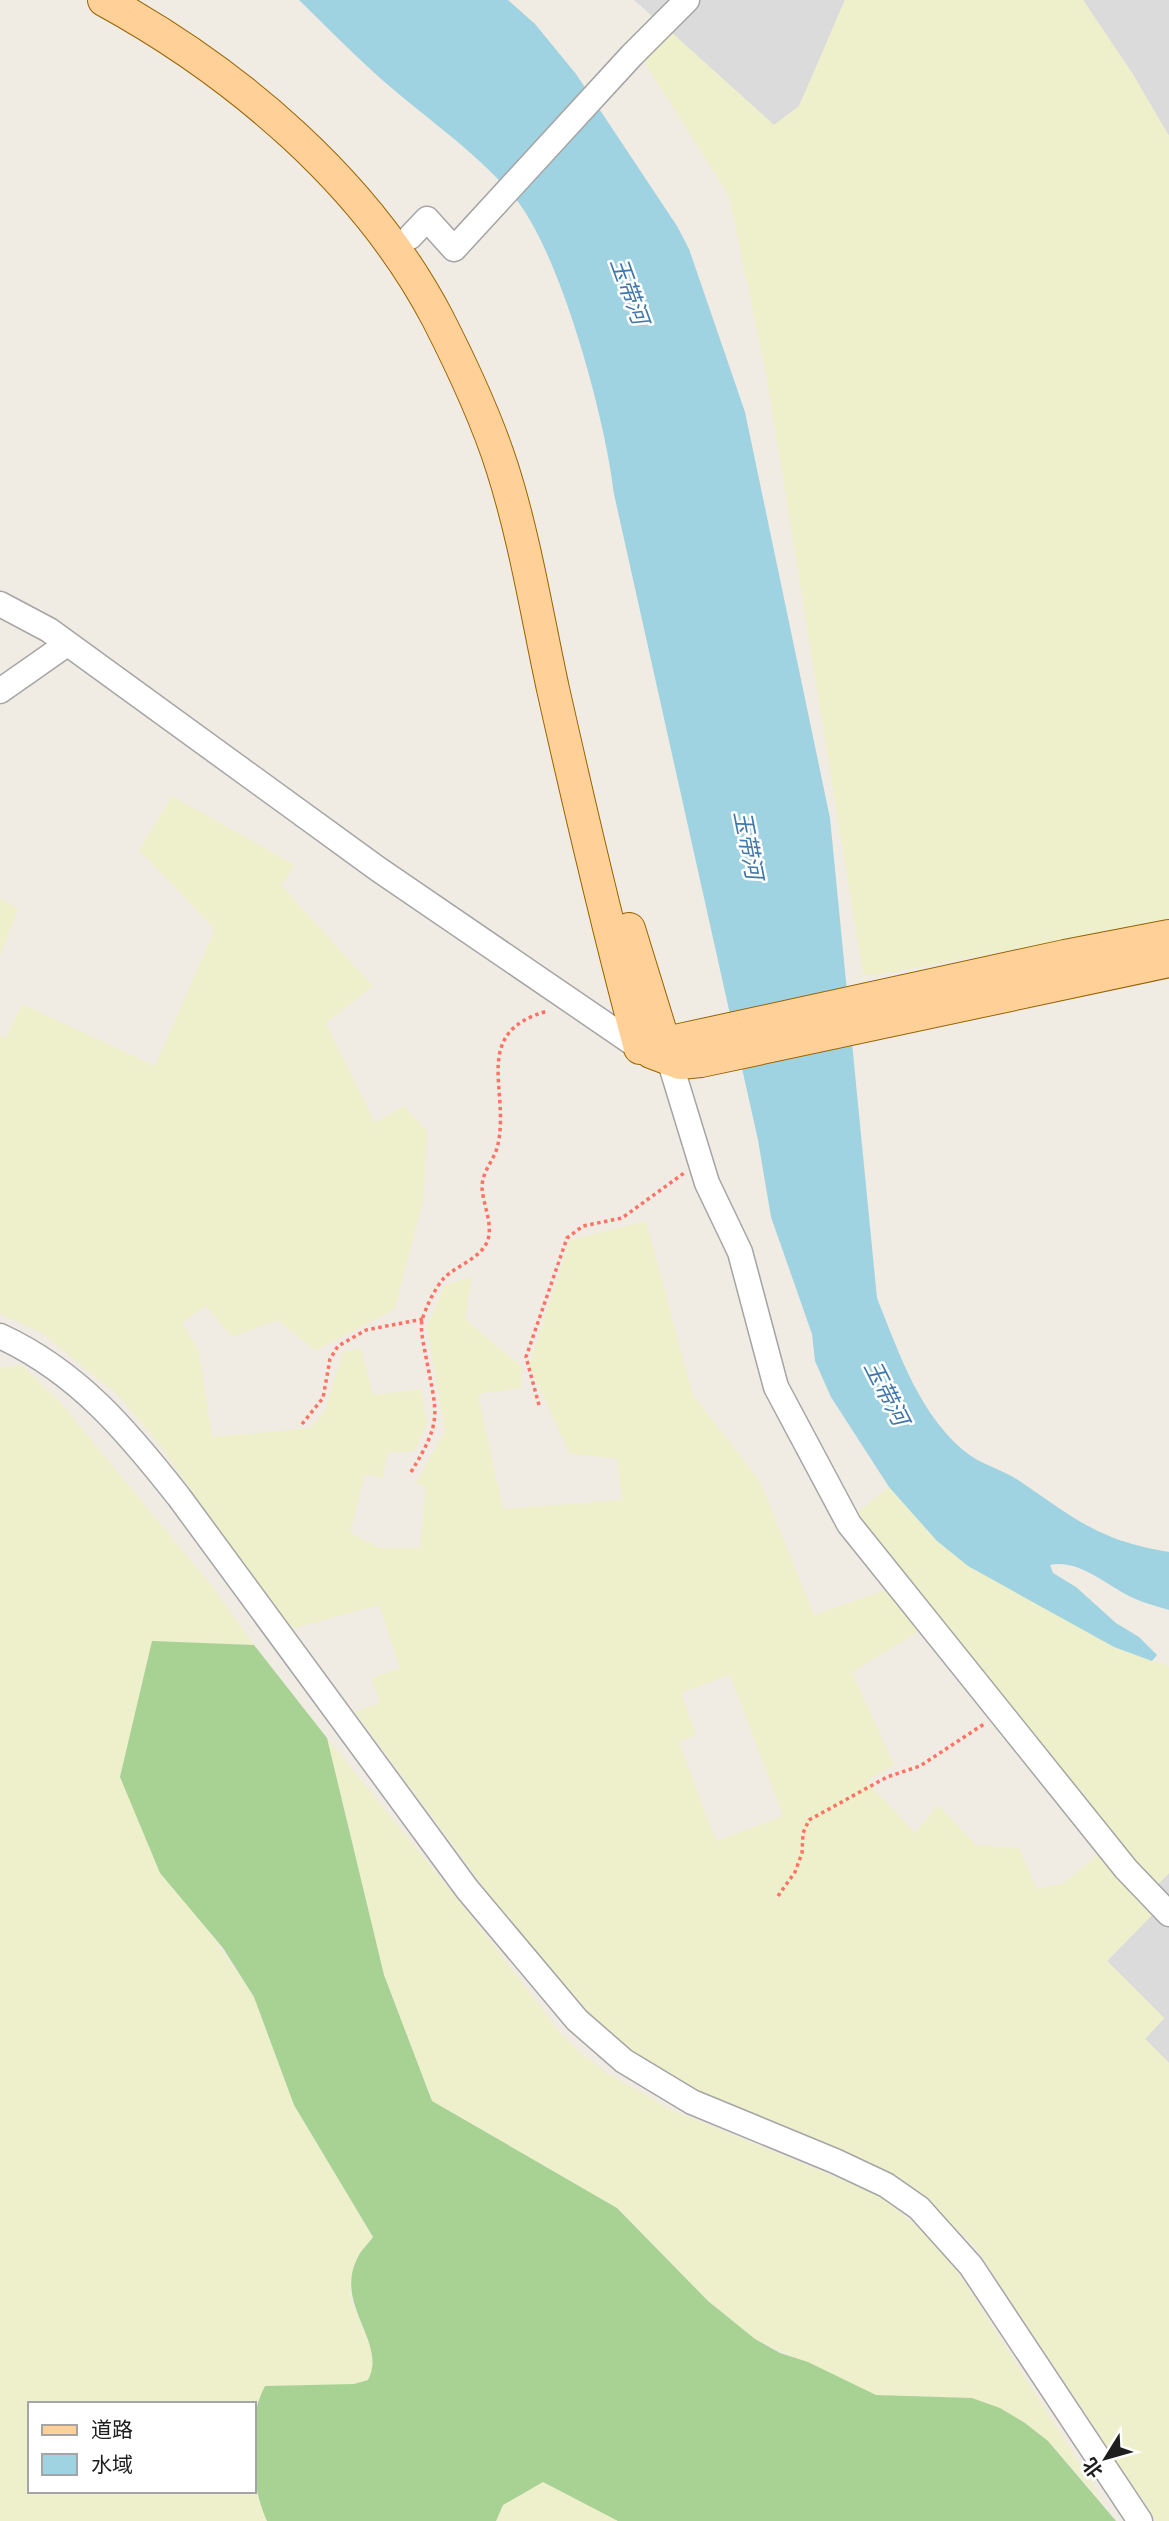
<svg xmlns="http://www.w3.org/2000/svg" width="1169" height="2521" font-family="'Roboto Condensed','Noto Sans SC',sans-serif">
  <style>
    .residential { fill: #dcdbdb }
    .farmland { fill: #eef0cc; fill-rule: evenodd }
    .forest { fill: #a7d294 }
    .water { fill: #a0d3e1 }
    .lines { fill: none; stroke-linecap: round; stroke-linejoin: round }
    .minor-casing { stroke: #a5a5a5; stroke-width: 27 }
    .major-casing { stroke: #976300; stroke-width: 34 }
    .path { stroke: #ff7264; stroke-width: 3.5; stroke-dasharray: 3.5 3.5; stroke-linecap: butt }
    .minor { stroke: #fff; stroke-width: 24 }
    .major { stroke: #ffd198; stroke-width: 32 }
    .labels { text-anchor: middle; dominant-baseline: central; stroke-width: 5; stroke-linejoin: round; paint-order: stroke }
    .water-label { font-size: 23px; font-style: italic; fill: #4078ac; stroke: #fff }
  </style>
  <rect width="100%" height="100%" fill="#f0ebe3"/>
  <path class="residential" d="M634,0h211l-46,107 -25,18z
    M1083,0h86v136l-37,-63z
    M1169,1873v190l-24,-24 19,-21 -57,-57 49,-50 -12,-13z"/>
  <path class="farmland" d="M845,0h238l49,73 37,63v784l-286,54 -20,1 -96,-596 -38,-183 -85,-134 26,-31 104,94 25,-19z
    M172,796l123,69 -14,20 92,101 -47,37 49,100 29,-17 23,25 -3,66 -29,112 -80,42 -37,-31 -46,17 -26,-31 -24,17 17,27 13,87 98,-9 15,-17 18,-59 18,-4 12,47 48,-6 6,35 -12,27 -28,2 -4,25 -18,-3 -15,58 30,15h40l6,-61 -10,-4 29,-52 -18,-104 18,-42 27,-8 -7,42 57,48 -1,21 -43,6 25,115 119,-9 -5,-41 -48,-6 -40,-88 41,-125 76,-19 47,174 67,86 54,134 75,-26 29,43 -66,40 42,93 -28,16 49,52 23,-28 38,40 43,3 18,41 27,-6 39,-33 53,61 -49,50 57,57 -19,21 24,24v458h-13l-182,-276 -64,-59 -232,-103 -73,-52 -109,-127 -141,-192 25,-9 -8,-25 28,-10 -21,-63 -91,25 -126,-182 -43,-52 -77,-63 -42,-19v-278l6,2 16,-34 133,62 60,-137 -76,-79zM730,1675l53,141 -67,25 -37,-99 17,-7 -15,-42z
    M0,898l18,11 -18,47z
    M21,1365l39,37 156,189 38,54 -102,-4 53,285 49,71 40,108 79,132 -16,21 -7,27 1,15 22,53 2,15 -7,12 -14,4 -97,17 -3,12v-9h-224v87h224v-27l13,57h-267v-1153z
    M889,1487l48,54 177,106 55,19v207l-14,14 -302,-371z
    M327,1738l148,183 86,113 21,20 23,18 67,38 208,85 44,38 20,21 25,35 138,218 -59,-66 -76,-43 -96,-3 -121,-56 -47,-38 -91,-93 -185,-107 -48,-126z
    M543,2482l75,39h-122l7,-16z"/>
  <path class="forest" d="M152,1641l102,4 73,93 57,237 48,126 185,107 91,93 47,38 25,14 28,9 68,33 96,3 28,10 25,15 23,18 68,80h-498l-75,-39 -40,23 -7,16h-229c-17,-38 -22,-98 -2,-135l89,-2 14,-4c20,-37 -34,-75 -11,-121 3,-8 11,-15 16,-22l-79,-132 -40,-108 -31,-49 -63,-75 -40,-96z"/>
  <path class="water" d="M299,0h209l27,24 41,50 101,152 12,23 56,163 85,406 47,480c22,55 44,122 94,158 15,10 32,14 47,24 58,39 79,60 151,72v58c-12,-4 -26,-7 -38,-13 -25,-12 -52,-38 -81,-32l3,8 23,14 40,36 23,14 18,18 -5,6 -38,-14 -146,-81 -31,-25 -48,-54 -58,-90 -16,-36 -3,-27 -41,-117 -13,-77 -144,-646c-8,-73 -53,-240 -99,-296 -39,-47 -90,-80 -135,-120 -28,-25 -54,-52 -81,-78z"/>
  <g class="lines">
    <g class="minor-casing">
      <path id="minor" d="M410,237l17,-18 27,30 178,-194 55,-55
        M0,604l49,26 329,239 262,179
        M0,691l67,-47
        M669,1059l38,124 33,69 36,135 73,137 277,345 43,45
        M0,1336c78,36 127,95 179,161l288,392 110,131 47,41 68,41 143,59 51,24 33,23 52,58 169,255"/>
    </g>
    <g class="major-casing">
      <path id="major" d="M104,0c133,73 263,183 334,319 24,47 48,98 64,148 23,72 35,148 51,222 27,120 55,240 87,359
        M629,929l40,130
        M643,1048l422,-92 104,-20
        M651,1052l29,11 21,-2 468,-100"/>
    </g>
    <path class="path" d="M539,1405l-13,-48 41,-119 16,-12 39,-8 62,-45
      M302,1424l21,-26 7,-39 8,-13 28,-16 57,-11
      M411,1472c32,-52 26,-57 15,-115 -2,-12 -6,-25 -4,-37 4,-13 13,-32 22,-42 14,-14 42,-21 45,-43 2,-15 -6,-32 -7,-47 0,-18 13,-28 16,-44 12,-55 -28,-112 50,-133
      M778,1896l17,-24 7,-19 1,-20 6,-13 78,-43 33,-11 64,-42"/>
    <use href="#minor" class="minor"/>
    <use href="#major" class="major"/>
  </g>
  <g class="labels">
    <g class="water-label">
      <text transform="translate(629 291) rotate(70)">玉带河</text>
      <text transform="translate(748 845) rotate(79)">玉带河</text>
      <text transform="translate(886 1393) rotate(63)">玉带河</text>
    </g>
  </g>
  <rect x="28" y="2402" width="228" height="91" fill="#ffffff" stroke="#a5a5a5" stroke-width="2"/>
  <rect x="42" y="2425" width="35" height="10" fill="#ffd198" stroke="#a5a5a5" stroke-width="2"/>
  <text x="91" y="2437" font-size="21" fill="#1e1e1e">道路</text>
  <rect x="42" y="2454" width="35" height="21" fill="#a0d3e1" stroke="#a5a5a5" stroke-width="2"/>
  <text x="91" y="2472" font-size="21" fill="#1e1e1e">水域</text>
  <g transform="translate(1106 2458) rotate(233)" stroke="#ffffff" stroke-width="5" paint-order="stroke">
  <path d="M0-5L12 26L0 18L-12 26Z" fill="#1e1e1e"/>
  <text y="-10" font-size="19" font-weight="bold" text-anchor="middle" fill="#1e1e1e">北</text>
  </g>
</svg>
